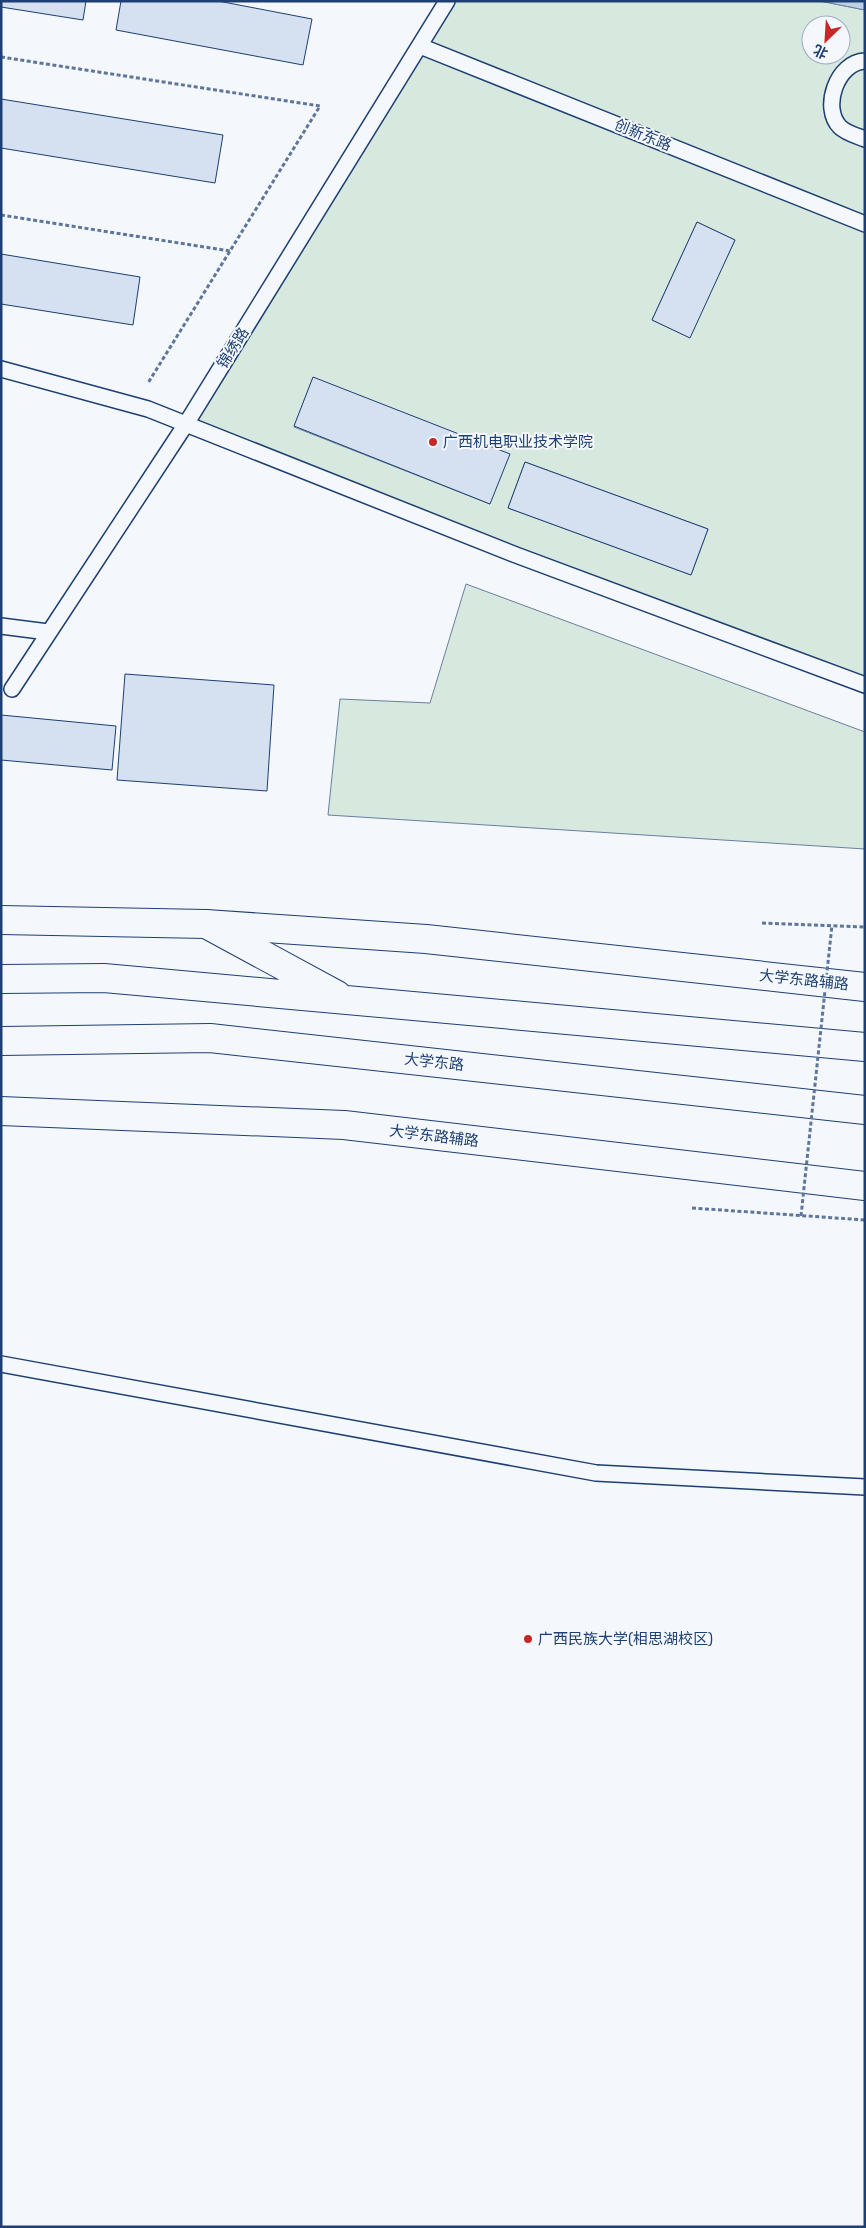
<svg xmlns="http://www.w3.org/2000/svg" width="866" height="2228" font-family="Rubik,'Noto Sans SC',sans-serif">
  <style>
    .green { fill: #d7e8df; stroke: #687fa3; fill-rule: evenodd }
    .water { fill: #bed0e5; stroke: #687fa3 }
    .building { fill: #d5e0f0; stroke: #1d3f73 }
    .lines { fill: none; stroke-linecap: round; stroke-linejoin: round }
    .lane-casing { stroke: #1d3f73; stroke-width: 18 }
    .secondary-casing { stroke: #1d3f73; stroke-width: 30 }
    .primary-casing { stroke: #1d3f73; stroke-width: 30 }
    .path { stroke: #5e769c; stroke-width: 3; stroke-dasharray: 4 2.5; stroke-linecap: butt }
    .lane { stroke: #f4f7fb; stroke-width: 15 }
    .secondary { stroke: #f4f7fb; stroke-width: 28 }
    .primary { stroke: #f4f7fb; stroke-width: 28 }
    .path-bridge { stroke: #5e769c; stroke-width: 3; stroke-dasharray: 4 2.5; stroke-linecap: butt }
    .poi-dot { fill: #c62828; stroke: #f4f7fb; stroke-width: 2 }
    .labels { text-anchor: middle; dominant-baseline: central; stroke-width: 4; stroke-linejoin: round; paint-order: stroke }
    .street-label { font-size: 15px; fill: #1d3f73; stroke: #f4f7fb }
    .poi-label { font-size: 15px; fill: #1d3f73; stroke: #f4f7fb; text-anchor: start }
  </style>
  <rect width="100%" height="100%" fill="#f4f7fb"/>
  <path class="green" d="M447,1h373l45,9v675l-679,-261zM811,25h30v30h-30zM697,222l38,18 -46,97 -37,-17zM313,378l177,126 -196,-77zM525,462l183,67 -17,46 -183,-67z
    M466,584l399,148v117l-537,-34 12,-116 90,4z"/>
  <path class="water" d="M820,1h45v9z"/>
  <path class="building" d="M1,1h85l-3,19 -82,-13z
    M121,1h97l94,18 -9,46 -187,-35z
    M1,99l222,36 -8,48 -214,-35z
    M697,222l38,18 -45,98 -38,-18z
    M1,254l139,23 -7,48 -132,-21z
    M313,377l197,77 -20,50 -196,-78z
    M525,462l183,67 -17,46 -183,-67z
    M125,674l149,11 -7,106 -150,-11z
    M1,715l115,11 -4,44 -111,-10z"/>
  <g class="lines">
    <g class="lane-casing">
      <path id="lane" d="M420,46l445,178
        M865,61c-28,1 -44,47 -25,66 6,6 17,9 25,12
        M1,369l147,40 368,146 349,130
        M1,626l47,6
        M12,689l174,-265 261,-423
        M1,1364l595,109 269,14"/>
    </g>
    <g class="secondary-casing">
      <path id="secondary" d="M206,924l220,15 439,48
        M1,1111l343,14 521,61"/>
    </g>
    <g class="primary-casing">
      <path id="primary" d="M1,920l205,4 131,71
        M1,979l103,-1 761,69
        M1,1041l209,-3 655,72"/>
    </g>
    <path class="path" d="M1,57l319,49 -172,277
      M1,215l229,36
      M762,923l103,4
      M692,1208l173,12"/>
    <use href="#lane" class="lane"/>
    <use href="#secondary" class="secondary"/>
    <use href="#primary" class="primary"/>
    <path class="path-bridge" d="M801,1216l31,-291"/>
  </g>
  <g class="poi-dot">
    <circle cx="433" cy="442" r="5"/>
    <circle cx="528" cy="1639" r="5"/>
  </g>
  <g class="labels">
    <g class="street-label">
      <text transform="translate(643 135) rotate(22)">创新东路</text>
      <text transform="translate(233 348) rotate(-58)">锦绣路</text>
      <text transform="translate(804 980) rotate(6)">大学东路辅路</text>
      <text transform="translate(434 1062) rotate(6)">大学东路</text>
      <text transform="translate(434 1136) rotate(7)">大学东路辅路</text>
    </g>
    <g class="poi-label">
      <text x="443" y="442">广西机电职业技术学院</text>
      <text x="538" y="1639">广西民族大学(相思湖校区)</text>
    </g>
  </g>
  <rect width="866" height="2228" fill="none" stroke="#1d3f73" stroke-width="5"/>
  <g transform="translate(826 40) rotate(205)"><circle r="24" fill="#f4f7fb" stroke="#9eadc5"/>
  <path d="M0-4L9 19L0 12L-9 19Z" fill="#c62828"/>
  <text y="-8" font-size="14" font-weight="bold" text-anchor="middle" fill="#1d3f73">北</text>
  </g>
</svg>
